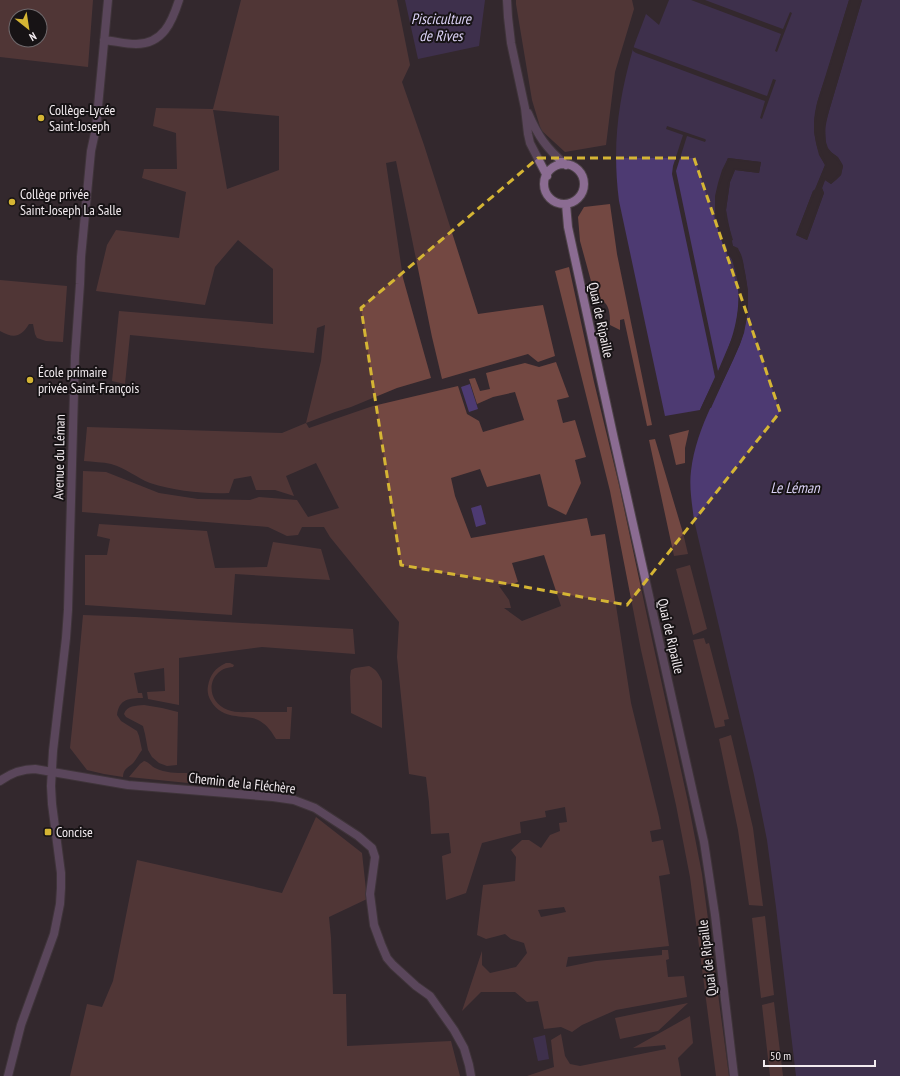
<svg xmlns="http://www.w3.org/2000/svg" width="900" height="1076" font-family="'PT Sans Narrow',sans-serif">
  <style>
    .green { fill: #734842; fill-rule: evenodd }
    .water { fill: #4d3a72 }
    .pier { fill: #33282e }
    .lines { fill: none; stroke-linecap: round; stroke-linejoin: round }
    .minor-casing { stroke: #4e4349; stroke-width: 10 }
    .tertiary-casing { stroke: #4e4349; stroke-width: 10 }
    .minor { stroke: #8b6c92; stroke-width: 8 }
    .tertiary { stroke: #8b6c92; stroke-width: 8 }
    .marked { fill: none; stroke: #d5b534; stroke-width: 3; stroke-dasharray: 8 5; stroke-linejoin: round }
    .poi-dot { fill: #d5b534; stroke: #171315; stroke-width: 1.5 }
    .labels { text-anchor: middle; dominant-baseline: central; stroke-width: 4; stroke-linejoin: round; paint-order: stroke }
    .poi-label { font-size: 14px; fill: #f2ebef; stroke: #171315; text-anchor: start }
    .street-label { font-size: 14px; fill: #f2ebef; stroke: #171315 }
    .water-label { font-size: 15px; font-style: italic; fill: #dad1f4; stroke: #171315 }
  </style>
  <rect width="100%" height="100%" fill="#33282e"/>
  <path class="green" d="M0,0h93l-5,67 -88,-10zM16,16h24v24h-24z
    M241,0h156l13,65 -8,17 22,63 54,169 65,-9 12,51 -17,6 -10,-8 -86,25 -10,-42 -36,-176 -10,2 17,115 28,100 -34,10 -46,19 -16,5 -29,11 3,5 64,-22 85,-20 9,28 12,7 4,11 41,-12 -9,-28 -22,5 -16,7 -8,-25 6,-1 5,13 10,-2 -4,-16 39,-10 14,4 17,-5 13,35 -12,3 6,23 12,-3 11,37 -11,3 6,23 -15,32 -18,-9 -8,-32 -53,13 -7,-18 -29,9 4,18 16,42 116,-20 4,18 14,-2 26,169 28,114 2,12 -11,2 2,11 11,-2 7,34 -11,2 10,70 -101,11 -2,10 30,-6 66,-6v-5h6l1,9 -3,1 2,17 16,-1 3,21 -71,13 -34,15 -10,7 -11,-5 -17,2 -6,-28 -11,1 -12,-10h-34l-19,19 20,-60v14l8,8 26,-6 11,-14 -3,-10 -13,-4 -6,-5 -19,5 -9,-4 6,-50 32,-4 1,-24 -5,-7 11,-10h7l12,8 9,-13 10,-4 -1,-8 8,-1 -2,-15 -20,4 1,6 -26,5 1,11 -39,10 -16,50 -20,7 -4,-44 9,-3 -2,-20 -18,1 -2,-32 -3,-25 -17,-3 -12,-117 2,-35 -69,-85 -6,-10h-22l-4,8 -11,1 -19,-9 -186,-15 1,-41 23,1 53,21 39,6 52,1 9,-3 38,3 11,17 31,-9 -23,-45 -30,13 8,20 -19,-6h-19l-5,-14 -17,3 -5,14c-26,1 -54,-2 -79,-10 -13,-5 -24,-15 -39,-19 -8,-2 -18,-2 -27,-3l3,-34 195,6 24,-10 15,-62 4,-36 -8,3 -3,25 -184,-18 -5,49 -13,-3 7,-70 154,13v-55l-35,-29 -23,27 -10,38 -109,-14 11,-46 9,-15 63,8 7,-46 -44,-14 2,-9h33l-1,-36 -23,-7 3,-18 57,1zM213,110l66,6v54l-52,19zM544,555l17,51 -39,15 -18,-13h7l-2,-8 -10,-14 13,-2 6,-2 -6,-19zM564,907l2,5 -25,5 -3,-7z
    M516,0h116l2,9 -19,63 -9,73 -41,7 -24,-22 -9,-30 -16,-96z
    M610,204l7,50 35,171 -5,1 -23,-107 -4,1v10l-10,-5c0,-8 0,-18 -6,-23 -4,-4 -7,-5 -10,-10l-14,-51 -2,-24 6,-10z
    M569,267l25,115 25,103 34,159 35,158 14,72 27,202h-13l-26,-199 -14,-72 -35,-155 -31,-159 -55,-220z
    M0,280l67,6 -4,56 -17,-1 -9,-3 -2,-4 -2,-10h-4c-8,13 -15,15 -29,7z
    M689,430l-4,18v15l-9,2 -7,-30z
    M655,439l28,94 5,21 -14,2 -25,-116z
    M99,524l108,7 8,37 52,-1 6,-25 48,7 9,31 -95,-6 -3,41 -147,-10v-50h22l3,-16 -13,-3z
    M690,565l17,64 -14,6 -17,-66z
    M83,615l52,2 218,12 2,25 -93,-7 -83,11v47l-31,-6 -1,-7 18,-1 -1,-23 -30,5 4,20h4l1,5c-14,0 -24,1 -26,17l4,6 16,10 2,5 3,14c-3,4 -5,8 -8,12 -4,5 -11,6 -11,15l-19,-3 -17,-4 -17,-22 8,-78z
    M704,638l2,6 3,-1 20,76 -5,1 1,6 -10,2 -22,-88z
    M226,663h4l4,2 -1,2c-25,1 -30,34 -5,43 7,3 16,2 25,2 11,0 23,0 34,0v-5h5l-2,32h-14c-5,-8 -8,-13 -16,-18 -8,-5 -16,-3 -24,-5 -11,-1 -20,-6 -25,-15 -3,-5 -4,-10 -3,-15 2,-11 7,-18 18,-23z
    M369,666c7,3 10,8 13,15v47l-31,-15 -1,-36 1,-7 4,-2z
    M144,705l18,3 16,4 -1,53 -10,1 -8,-3 -7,-6 -4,-7 -3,-16 -2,-8 -17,-9 -2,-3c3,-9 12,-8 20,-9z
    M731,735l22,93 10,78 -14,-1 -11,-75 -19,-91z
    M144,761c5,1 7,5 11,7 11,5 20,5 32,5l1,10 -59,-6 11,-13z
    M316,817l46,36 5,46 -38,18 2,21 2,56h13l1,52 104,-5 9,35h-390l17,-72 15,3 11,-26 24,-121 145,33z
    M765,916l9,79 -13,3 -9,-80z
    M774,1002l9,74h-13l-8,-71z
    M688,1003l-30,28 -38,8 -5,-21z
    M690,1016l3,27 -15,15 3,18h-154l27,-9 -3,-27 10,-6 4,22 5,8 10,2 86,-17 -1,-4 -32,3z"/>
  <path class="water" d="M405,0h80l-6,46 -61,13z
    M669,0h180c-8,26 -16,53 -24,79 -5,14 -11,30 -11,45 0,15 3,27 11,41l-10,25 -2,1 -17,44 11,5 17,-47 -2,-5 3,-8 6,4 10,-9 2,-9c-1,-3 -3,-6 -5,-8 -3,-4 -7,-5 -10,-9 -6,-10 -2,-26 1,-38l33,-111h38v1076h-104l-20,-169 -9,-67 -13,-65 -60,-255c-2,-16 -5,-33 -3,-49 5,-45 32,-85 49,-127 9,-27 10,-50 4,-77 -1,-8 -3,-18 -11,-21l-7,-36 4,-28 5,-12 24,3 2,-11 -33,-4c-13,34 -19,50 -5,86l2,-1 2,5v3c7,10 8,16 10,28 8,48 -18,90 -37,131l-35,6 -46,-215c-7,-55 -1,-100 14,-152 4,-12 9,-24 13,-35l13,11z
    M470,384l8,25 -9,3 -8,-25z
    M481,505l5,19 -10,3 -5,-19z
    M545,1035l4,24 -11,2 -5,-23z"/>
  <path class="pier" d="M691,0h14l78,29 7,-17 2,1 -15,39 -2,-1 6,-17z
    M849,0h2l-32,103 -3,19v10l3,14 8,19 -10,25 -2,2 -16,42 7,3 16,-44 -2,-5 3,-9 2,-1 6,3 8,-7 2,-8 -5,-7 -6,-5 -4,-6 -2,-6 -1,-17 4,-14 33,-111h2l-33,111 -4,14 1,17 2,6 4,5 6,4 5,9 -2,9 -5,5 -5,4 -6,-4 -3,8 2,5 -17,47 -11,-5 17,-44 2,-2 10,-24 -6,-10 -2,-8 -3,-15v-10l3,-19z
    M633,47l134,49 6,-17 3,1 -14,39 -2,-1 5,-17 -129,-48 -3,-2z
    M667,126l38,13 1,1 -1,2 -18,-6 -11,35 42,200 17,-40 3,-20 1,-12 -1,-17 -6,-23 -5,-5v-6l-1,-5 -3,1 -7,-21 -1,-12v-15l3,-13 4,-13 6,-12 33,4 -2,11 -24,-3 -5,12 -4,28 1,10 6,20 -2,1 2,5 5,2 5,15 5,27v22l-4,21 -4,11 -29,64h-3l31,-65 3,-10 4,-21v-22l-4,-27 -6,-13 -5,-3 -2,-6 2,-2 -6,-18 -1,-11 4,-28 6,-14 24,3v-8l-29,-3 -9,24 -3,12v15l1,12 6,18 3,1 2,5v6l5,5 4,12 3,20 -1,21 -3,21 -4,9 -13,31 -18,37 -2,1 15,-33 -43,-203 1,-8 10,-31 -17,-6z"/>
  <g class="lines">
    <g class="minor-casing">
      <path id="minor" d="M104,40c11,1 21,4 32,4 27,0 36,-22 43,-44
        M0,781c11,-8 21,-12 35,-12l93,16 145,12 21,3 21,8 43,28 14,12 3,9 -5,37 4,31 7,19 6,14 6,7 23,21 14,10 24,34 10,18 5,17 2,11
        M8,1076l13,-51 33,-91 6,-30 1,-16v-15l-9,-69 -1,-18 2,-35 13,-113 2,-28 7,-254 5,-72 1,-27 10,-106 5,-23 12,-128"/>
    </g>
    <g class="tertiary-casing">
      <path id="tertiary" d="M507,0l1,17 3,26 14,65 3,26 2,9 17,33
        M528,113c10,23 18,35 38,52
        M544 184a20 20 0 1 1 40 0a20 20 0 1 1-40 0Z
        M566,204l2,23 46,212 90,403 11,73 19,161"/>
    </g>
    <use href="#minor" class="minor"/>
    <use href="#tertiary" class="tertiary"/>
  </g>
  <path d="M0 0H900V1076H0ZM538,158h156l86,254 -153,193 -226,-40 -40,-257z" fill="#33282e" fill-opacity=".55" fill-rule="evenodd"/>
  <path class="marked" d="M538,158h156l86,254 -153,193 -226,-40 -40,-257z"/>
  <g class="poi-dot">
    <circle cx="41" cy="118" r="4"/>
    <circle cx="12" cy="202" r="4"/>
    <circle cx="30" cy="380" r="4"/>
    <rect x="44" y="828" width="8" height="8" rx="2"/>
  </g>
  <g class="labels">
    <g class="poi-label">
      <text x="49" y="110">Collège-Lycée<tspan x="49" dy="16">Saint-Joseph</tspan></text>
      <text x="20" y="194">Collège privée<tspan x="20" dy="16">Saint-Joseph La Salle</tspan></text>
      <text x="38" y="372">École primaire<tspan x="38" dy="16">privée Saint-François</tspan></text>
      <text x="56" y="832">Concise</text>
    </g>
    <g class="street-label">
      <text transform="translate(601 320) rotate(78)">Quai de Ripaille</text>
      <text transform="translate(59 457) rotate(-89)">Avenue du Léman</text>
      <text transform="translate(671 636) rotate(77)">Quai de Ripaille</text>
      <text transform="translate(242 783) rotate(6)">Chemin de la Fléchère</text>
      <text transform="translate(707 958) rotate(-97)">Quai de Ripaille</text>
    </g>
    <g class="water-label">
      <text x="441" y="18">Pisciculture<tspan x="441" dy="17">de Rives</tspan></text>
      <text x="795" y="487">Le Léman</text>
    </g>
  </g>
  <g transform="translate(28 28) rotate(150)"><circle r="19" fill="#171315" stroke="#6f696c"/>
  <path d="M0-3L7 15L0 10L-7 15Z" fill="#d5b534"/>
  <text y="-6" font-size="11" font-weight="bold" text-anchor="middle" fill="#f2ebef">N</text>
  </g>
  <path d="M764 1060v6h111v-6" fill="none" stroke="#f2ebef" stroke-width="2"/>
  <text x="770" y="1060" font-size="12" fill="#f2ebef" stroke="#171315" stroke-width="3" paint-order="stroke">50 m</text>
</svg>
